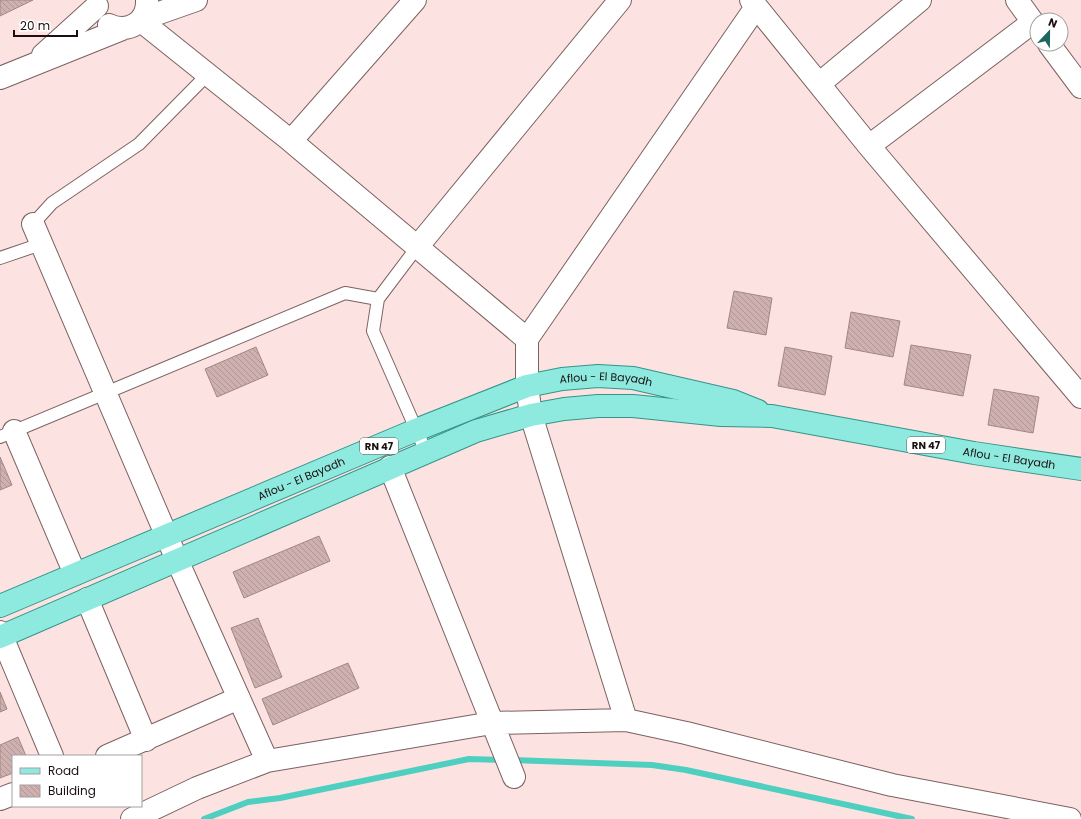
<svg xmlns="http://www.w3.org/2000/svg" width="1081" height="819" font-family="Poppins,sans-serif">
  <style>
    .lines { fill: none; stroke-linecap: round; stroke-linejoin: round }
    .stream { stroke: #4ecfbf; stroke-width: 6 }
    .building { fill: url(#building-back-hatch); stroke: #a28685 }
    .service-casing { stroke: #7c6161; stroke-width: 14 }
    .minor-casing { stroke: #7c6161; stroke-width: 24 }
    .tertiary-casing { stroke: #7c6161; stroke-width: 24 }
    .primary-casing { stroke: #349489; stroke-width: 24 }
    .service { stroke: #fff; stroke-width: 12 }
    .minor { stroke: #fff; stroke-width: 22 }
    .tertiary { stroke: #fff; stroke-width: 22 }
    .primary { stroke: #8ee9df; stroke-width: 22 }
    .labels { text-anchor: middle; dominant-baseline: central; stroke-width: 3; stroke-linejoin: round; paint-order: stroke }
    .shield { fill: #fff; stroke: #5f5858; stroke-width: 1 }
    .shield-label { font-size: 10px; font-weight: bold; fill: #1a1010 }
    .street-label { font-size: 11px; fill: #1a1010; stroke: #fff }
  </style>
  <defs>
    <pattern id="building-back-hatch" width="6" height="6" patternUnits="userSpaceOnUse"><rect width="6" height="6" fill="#ceb0af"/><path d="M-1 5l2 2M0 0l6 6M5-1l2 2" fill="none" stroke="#b09696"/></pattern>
  </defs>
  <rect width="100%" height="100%" fill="#fce3e2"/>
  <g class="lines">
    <path class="stream" d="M512,760l140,5 34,5 226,49
      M204,819l44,-17 32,-4 189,-39 34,1"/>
  </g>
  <path class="building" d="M0,0h33l-33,16z
    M734,291l38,7 -6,37 -39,-7z
    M851,312l49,9 -7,36 -48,-9z
    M911,345l60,10 -8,41 -59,-11z
    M256,347l12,28 -51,22 -12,-28z
    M785,347l47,9 -7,39 -47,-9z
    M994,389l45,8 -6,36 -45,-8z
    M0,457l12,28 -12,5z
    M319,536l11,25 -86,37 -11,-26z
    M258,618l24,59 -27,11 -24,-60z
    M348,663l11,25 -86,37 -11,-26z
    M0,692l7,17 -7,3z
    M18,737l8,19h-13v17l-13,5v-33z"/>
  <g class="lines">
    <g class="service-casing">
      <path id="service" d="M33,224l19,-21 87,-59 69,-70
        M418,246l-40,53 -5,32 53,121
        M0,258l41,-14
        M0,437l345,-144 33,6"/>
    </g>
    <g class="minor-casing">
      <path id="minor" d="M751,0l118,146 212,251
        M1017,0l20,28
        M141,21l150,120 236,198v47l4,29 95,305
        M1049,44l32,43
        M819,84l101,-84
        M291,141l124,-141
        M869,146l164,-124
        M33,224l144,336 90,201
        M418,246l202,-246
        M527,339l229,-332
        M14,431l61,143
        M390,467l124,310
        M87,599l59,141
        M0,632l52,124
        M107,756l132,-58
        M0,799l13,-5
        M132,819l65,-31 70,-27 225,-38 134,-3 60,13 206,52 178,34"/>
    </g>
    <g class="tertiary-casing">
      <path id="tertiary" d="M142,19l54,-19
        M109,25c19,9 39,-3 38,-25
        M43,55l54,-49
        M0,78l122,-49"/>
    </g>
    <g class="primary-casing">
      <g id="primary">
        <path id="s1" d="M0,606l416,-176 111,-44 35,-7 36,-3 35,2 100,23 25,10"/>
        <path id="s2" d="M0,637l476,-206 55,-16 33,-6 34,-3h35l88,9 51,1 202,37 107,16"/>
      </g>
    </g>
    <use href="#service" class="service"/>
    <use href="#minor" class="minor"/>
    <use href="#tertiary" class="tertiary"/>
    <use href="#primary" class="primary"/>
  </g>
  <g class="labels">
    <g class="shield">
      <rect x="907" y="437" width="38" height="16" rx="3"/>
      <rect x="360" y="438" width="38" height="16" rx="3"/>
    </g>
    <g class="shield-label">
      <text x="926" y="445">RN 47</text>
      <text x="379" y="446">RN 47</text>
    </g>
    <g class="street-label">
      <text stroke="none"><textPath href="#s1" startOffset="651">Aflou - El Bayadh</textPath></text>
      <text stroke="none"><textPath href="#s2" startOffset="1059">Aflou - El Bayadh</textPath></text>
      <text stroke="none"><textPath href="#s1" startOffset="327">Aflou - El Bayadh</textPath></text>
    </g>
  </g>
  <rect x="12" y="755" width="130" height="52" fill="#ffffff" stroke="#a39f9f"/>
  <rect x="20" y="768" width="20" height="6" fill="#8ee9df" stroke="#a39f9f"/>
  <text x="48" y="775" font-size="12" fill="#1a1010">Road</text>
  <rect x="20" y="785" width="20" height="12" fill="url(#building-back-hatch)" stroke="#a39f9f"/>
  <text x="48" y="795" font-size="12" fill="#1a1010">Building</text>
  <g transform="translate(1049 32) rotate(22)"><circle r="19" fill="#ffffff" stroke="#a39f9f"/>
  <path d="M0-3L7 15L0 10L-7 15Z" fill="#1d675e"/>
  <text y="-6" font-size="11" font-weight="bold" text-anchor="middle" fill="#1a1010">N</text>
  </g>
  <path d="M14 30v6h63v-6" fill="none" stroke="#1a1010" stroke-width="2"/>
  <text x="20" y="30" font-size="12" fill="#1a1010" stroke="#ffffff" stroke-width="3" paint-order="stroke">20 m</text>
</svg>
